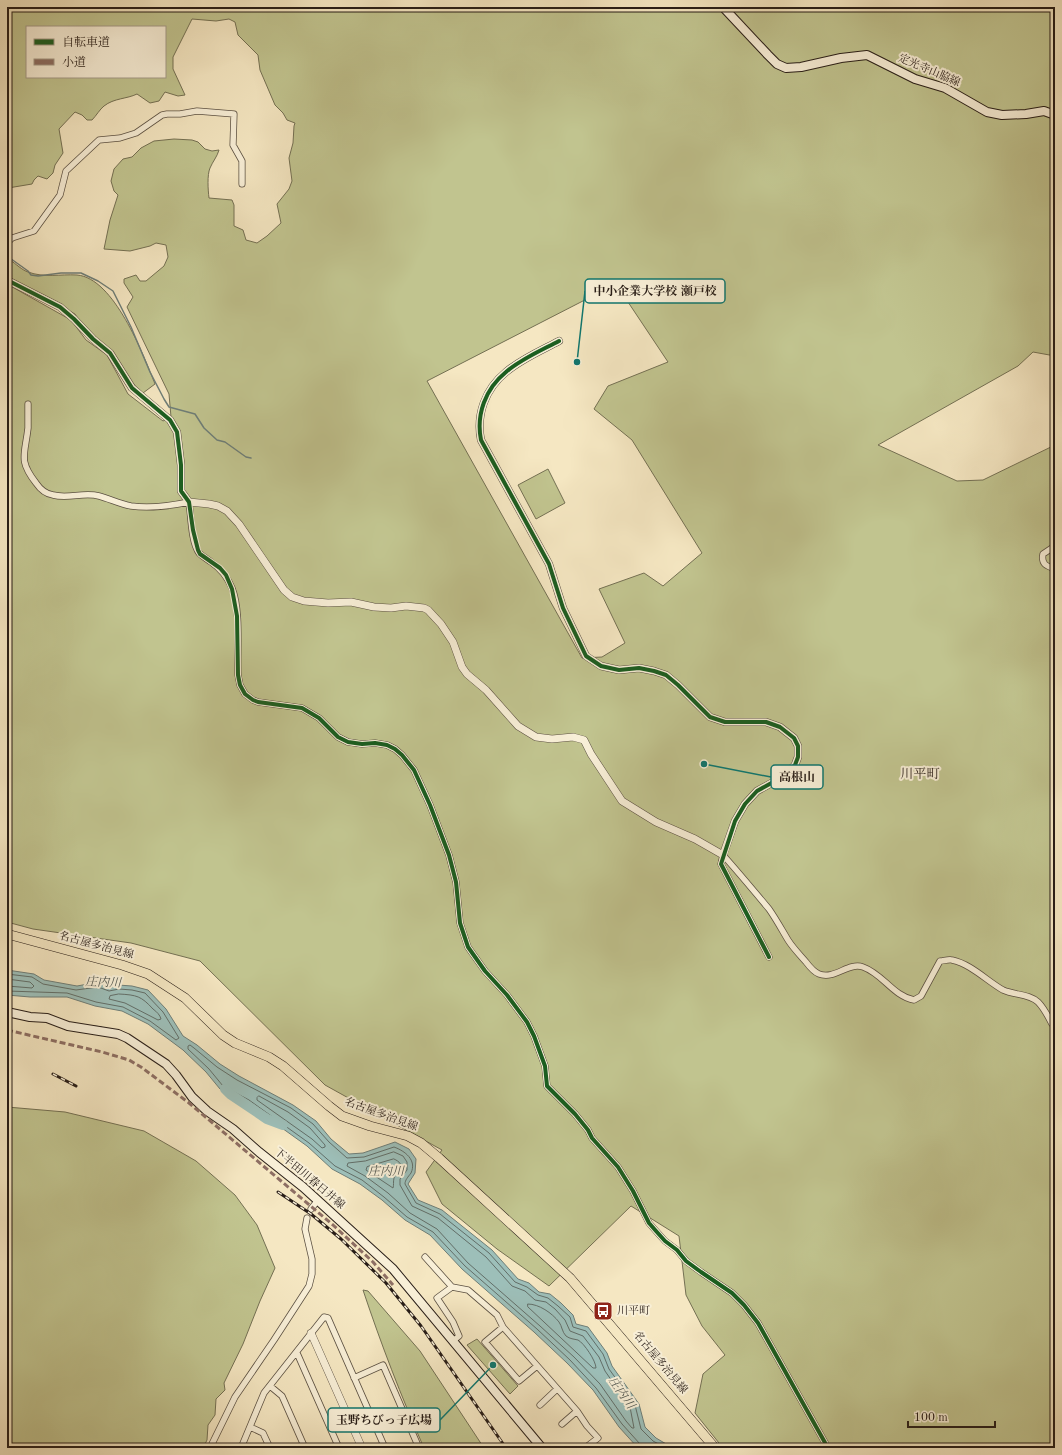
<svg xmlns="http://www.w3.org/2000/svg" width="1062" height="1455" font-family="'Old Standard TT','Noto Serif JP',serif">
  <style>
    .green { fill: #c1c48f; stroke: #747053; fill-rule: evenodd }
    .water { fill: #9dbfb9; stroke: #6e7e78 }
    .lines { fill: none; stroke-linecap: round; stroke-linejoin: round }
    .shore { stroke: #626e68; stroke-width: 1 }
    .stream { stroke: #6e7e78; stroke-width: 1.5 }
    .river { stroke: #9dbfb9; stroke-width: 10 }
    .minor-casing { stroke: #5b5042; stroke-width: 7 }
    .tertiary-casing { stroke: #5b5042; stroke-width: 8 }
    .secondary-casing { stroke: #281d17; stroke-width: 10 }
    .primary-casing { stroke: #281d17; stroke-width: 10 }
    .minor { stroke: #f8efd7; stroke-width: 5.5 }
    .tertiary { stroke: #f8efd7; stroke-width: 7 }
    .secondary { stroke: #f8efd7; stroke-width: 8 }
    .primary { stroke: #f5e7c2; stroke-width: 9 }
    .rail-casing { stroke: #281d17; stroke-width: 3 }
    .rail { stroke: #f8efd7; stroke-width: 1.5; stroke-dasharray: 4.5; stroke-linecap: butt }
    .quiet { stroke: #8d6e63; stroke-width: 3; stroke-dasharray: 6 3; stroke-linecap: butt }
    .cycleway-casing { stroke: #f8efd7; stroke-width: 6 }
    .cycleway { stroke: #1b5e20; stroke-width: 4 }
    .labels { text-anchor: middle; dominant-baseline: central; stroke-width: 4; stroke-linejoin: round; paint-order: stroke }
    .street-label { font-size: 11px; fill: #281d17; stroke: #f8efd7 }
    .poi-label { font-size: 11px; fill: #281d17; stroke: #f8efd7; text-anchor: start }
    .water-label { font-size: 12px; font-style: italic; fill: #515650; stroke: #f8efd7 }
    .quarter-label { font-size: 13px; fill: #281d17; stroke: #f8efd7 }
    .leader { fill: none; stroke: #0f766e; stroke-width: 1.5 }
    .callout-dot { fill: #0f766e; stroke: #f8efd7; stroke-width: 1.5 }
    .callout { fill: #f8efd7; stroke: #0f766e; stroke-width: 1.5 }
    .callout-label { font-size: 12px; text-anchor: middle; font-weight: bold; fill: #281d17 }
  </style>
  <rect width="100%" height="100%" fill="#f5e7c2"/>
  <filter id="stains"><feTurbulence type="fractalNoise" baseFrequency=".005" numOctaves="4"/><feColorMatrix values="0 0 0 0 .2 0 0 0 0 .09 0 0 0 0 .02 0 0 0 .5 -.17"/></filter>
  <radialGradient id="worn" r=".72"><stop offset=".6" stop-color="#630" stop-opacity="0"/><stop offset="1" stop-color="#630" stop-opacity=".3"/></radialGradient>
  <path class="green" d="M7,7h1048v349l-22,-4 -15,14 -140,79 79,36 26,-1 72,-35v1003h-332l-28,-35 8,-39 22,-19 -23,-29 -16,-31 -7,-59 -48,-30 -82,80 -52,-37 -55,-45 -16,-32 16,-22 -117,-65 -125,-124 -69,-18 -98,-14 -26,-7v-638l64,36 15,20 21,15 21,39 35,27 8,-4 -2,-23 -42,-87 6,-10 -9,-14v-4l12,-4 4,6h6l18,-15 4,-9 -2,-12 -10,-2 -6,3 -20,5 -26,-2 6,-29 8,-25 -4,-4 -3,-10 3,-12 9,-10 9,-2 9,-9 13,-7 20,-2 18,1 6,2 7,7 7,2 7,-1c-2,7 -6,11 -9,18 -3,7 -2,22 -1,30l23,2 2,5v21l9,4 3,10 11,3 10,-7 14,-13 -4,-19 12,-15 3,-8 -3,-23 4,-15 1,-17 1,-3 -8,-3 -4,-7 -8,-8 -15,-35 -2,-15 -20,-20 -3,-13 -6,-3 -13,2 -24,-2 -19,38v12l12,26 -7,1 -13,-4 -6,9 -9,2 -13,-9c-10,5 -23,4 -33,12 -4,3 -8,10 -12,14h-5l-5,-5 -7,-3 -16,17 4,24 -8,12 -2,8 -6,6 -9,-3 -4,4 -2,4 -24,4zM27,27h138v50h-138zM616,284l52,78 -60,24 -14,23 38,31 70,113 -39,33 -19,-13 -45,16 26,54 -23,14 -20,1 -155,-277z
    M10,260c6,4 12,10 18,12 16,6 32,2 49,3 37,3 66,79 78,109l-12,9c-16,-13 -26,-32 -40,-47 -9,-11 -21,-20 -28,-32l-68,-38v-12z
    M548,469l17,34 -29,16 -18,-34z
    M7,1107l58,5 79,19 52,30 39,34 22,30 18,43 -15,33 -17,43 -19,39 1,7 -9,9 -1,16 -7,10 -1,15 -4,8h-196z
    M363,1290l5,1 52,60 64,97h-60c-23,-52 -43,-104 -61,-158z
    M477,1339l41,47 -8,8 -43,-49z"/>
  <path class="water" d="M7,970l27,4 10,6 33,6 22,-4 11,5 8,-2 14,1 16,4 18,19 17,27 14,9 23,19 19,12 54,29 23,16 15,18 18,15 14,-1 32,-11 14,7 7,10 -1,14 -7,11 10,16 24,10 50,40 26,29 11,4 10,9 11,2 11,9 12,12 3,9 12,3 19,26 5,13 27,38 6,23 11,11 17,10h-35l-19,-21 -26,-37 -26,-27 -33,-31 -72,-63 -32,-34 -25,-15 -23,-20 -22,-16 -28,-15 -25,-23 -60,-43 -27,-14 -14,-17 -23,-22 -35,-26 -26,-13 -27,-5 -28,-9h-37l-23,-2z"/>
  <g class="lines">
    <path class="shore" d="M7,974l25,3 11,7 33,6 22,-3 11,4 10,-2 13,1 13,3 18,19 16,26 -3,2 -26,-19 -27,-14 -27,-5 -29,-9 -60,-2
      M7,979l23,3 4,4 -2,2 -25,-2
      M119,994c18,1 22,2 34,15 4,3 7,6 8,10l-3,1 -33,-17 -16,-4 1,-3z
      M259,1096l29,16 22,16 15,17v2l-3,1 -10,-9 -55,-39v-2z
      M394,1152l9,4 4,6v8l-7,9v6l12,21 26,12 48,39 26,29 13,5 10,9 11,2 9,7 10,11 5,11 13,5 16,21 6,14 25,36 4,21h-2l-6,-7 -26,-37 -26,-27 -34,-31 -72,-63 -31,-34 -27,-16 -22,-20 -23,-17 -18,-10 1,-3 17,-2z
      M394,1159c13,6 4,10 0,19 -1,4 0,7 -1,10l-27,-18 1,-3z
      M528,1304c11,0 24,9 31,18 3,4 3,10 7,14 4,3 8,3 12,4 6,3 18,21 18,28h-3l-65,-61z
      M641,1448l-1,-4 -18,-20 -26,-36 -26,-28 -33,-31 -72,-63 -32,-34 -26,-15 -23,-20 -22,-17 -27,-14 -26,-23 -60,-43 -26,-14 -14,-17 -21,-20v-3l2,-1 4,3 23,19 20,13 54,28 22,16 16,18 18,16 17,-1 30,-10c11,4 23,13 17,26 -3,4 -6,7 -6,11l11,19 24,11 49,39 26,29 12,5 11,8 10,3 10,8 12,11 3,10 13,4 17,23 6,15 26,36 6,24 12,12 13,7"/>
    <path class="stream" d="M7,256l21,15 3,4 7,1 23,-3h20l17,8 15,10 18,36 19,45 14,27 5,8 26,7 9,14 13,12 8,2 21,15 5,1
      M91,1026l10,1"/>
    <path class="river" d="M225,1089l5,5 37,25 16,6"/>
    <g class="minor-casing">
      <path id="minor" d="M7,243l5,-5 22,-7 26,-36 6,-24 33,-31 21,-2 16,-5 26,-18 5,-1h13l17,-3 37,3 -1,31 9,16v23
        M28,404c0,8 0,16 0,24 -3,27 -10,32 8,55 4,6 10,11 17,12 15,4 31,-3 46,1 11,3 21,8 32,10 20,3 39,0 58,-4 2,13 2,40 10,51 3,3 8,6 12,9 10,7 16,14 21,26 9,22 5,62 6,87l2,10 5,9 8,6 5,2 44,6 17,10 19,19 10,5 14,2 13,-1 12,2 8,4 7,6 12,15 16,35 19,50 7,27 4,41 8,24 17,24 22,24 20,27 7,14 11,30 2,20 28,28 13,16 4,8 26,29 15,24 16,32 7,8 9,10 12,9 9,11 15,11 31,21 12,12 14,18 70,125
        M1055,546l-12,8c-2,10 3,12 12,15
        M723,855c16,18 31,36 46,54 7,10 13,21 19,31 5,8 12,15 18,22 3,4 8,10 13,12 16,6 29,-12 44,-7 20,7 30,29 51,33l7,-4 19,-35c3,0 9,-2 12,-1 19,4 35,21 51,30 11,5 27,4 35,12 6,6 10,14 14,22l3,1
        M723,855l-2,9 48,93
        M311,1209l7,-9
        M425,1257l27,30 16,3 29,25 6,12 74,84 10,15 11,12 -13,10
        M452,1287l-15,11 16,24 6,14 -6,5
        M503,1327l-18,15 34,39 18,-15
        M297,1353l42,95
        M354,1378l29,-13 36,83
        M270,1386l12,10 23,52
        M540,1405l17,-16
        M562,1424l15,-13
        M250,1427l13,6 7,15
        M210,1448l25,-51 39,-57 35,-54 3,-12v-15l-7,-30 2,-11
        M241,1448l23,-55 60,-76 4,1 57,130"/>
    </g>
    <g class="tertiary-casing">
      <path id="tertiary" d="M7,280l53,27 14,12 19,20 17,14 22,35 38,32 7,12 4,33v26l8,11 20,2 9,2 9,5 12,13 45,66 8,7 12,4 24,2 23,-1 23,5 17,1 15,-2 18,2 4,2 13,14 12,18 9,25 5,7 19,16 32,36 18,11 16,2 21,-2 11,3 7,14 31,47 34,21 39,17 28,16 12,-34 10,-17 12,-13 27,-15 11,-11 3,-8v-11l-4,-8 -14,-11 -14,-5h-41l-15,-5 -32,-32 -12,-10 -12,-4 -15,-3 -20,2 -18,-4 -15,-10 -23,-48 -14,-44 -68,-124c-5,-25 4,-51 25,-68 15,-13 36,-22 53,-31
        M311,1333l51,115"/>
    </g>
    <g class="secondary-casing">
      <path id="secondary" d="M723,7l45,48 9,9 9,4 15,-1 40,-9 26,-3 48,24 30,9 42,24 15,3 24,-1 18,-3 11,4
        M7,1012l23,5 17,1 21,8 50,8 9,4 39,26 10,11 16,22 15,14 26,18 26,23 44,35 90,82 149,179"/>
    </g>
    <g class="primary-casing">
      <path id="primary" d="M7,934l115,31 26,9 37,24 38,37 12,8 34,14 14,9 46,40 13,10 28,10 38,10 13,7 18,15 131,120 145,170"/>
    </g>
    <use href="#minor" class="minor"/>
    <use href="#tertiary" class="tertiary"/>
    <use href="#secondary" class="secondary"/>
    <use href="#primary" class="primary"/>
    <g class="rail-casing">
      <path id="rail" d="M53,1074l23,12
        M278,1192l33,22 30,25 45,44 35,43 85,122"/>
    </g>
    <use href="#rail" class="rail"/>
    <path class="quiet" d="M7,1030l95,22 27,8 12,7 48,36 144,122 40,37 20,23"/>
    <g class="cycleway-casing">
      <path id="cycleway" d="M7,280l53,27 14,12 19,20 17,14 22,35 38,32 7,12 4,33v26l8,11 4,28 5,20 2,4 20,14 6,7 6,14 5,27 1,59 2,10 5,9 8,6 5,2 44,6 17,10 19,19 10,5 14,2 13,-1 12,2 8,4 7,6 12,15 16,35 19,50 7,27 4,41 8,24 17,24 22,24 20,27 7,14 11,30 2,20 28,28 13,16 4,8 26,29 15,24 16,32 7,8 9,10 12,9 9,11 15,11 31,21 12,12 14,18 70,125
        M559,341c-17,9 -38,18 -53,31 -21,17 -30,43 -25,68l68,124 14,44 23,48 15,10 18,4 20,-2 15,3 12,4 12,10 32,32 15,5h41l14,5 14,11 4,8v11l-3,8 -11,11 -27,15 -12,13 -10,17 -14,43 48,93"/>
    </g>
    <use href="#cycleway" class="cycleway"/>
  </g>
  <defs>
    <g id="bus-square" transform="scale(1)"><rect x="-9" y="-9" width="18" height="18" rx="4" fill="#8f2418" stroke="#f8efd7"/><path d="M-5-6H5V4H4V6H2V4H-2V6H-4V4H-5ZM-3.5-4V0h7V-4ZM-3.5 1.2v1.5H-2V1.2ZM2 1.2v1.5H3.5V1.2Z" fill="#fff"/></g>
  </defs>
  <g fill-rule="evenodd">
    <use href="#bus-square" x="603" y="1311"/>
  </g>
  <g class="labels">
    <g class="street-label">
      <text transform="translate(929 71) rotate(23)">定光寺山脇線</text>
      <text transform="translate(96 946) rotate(15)">名古屋多治見線</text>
      <text transform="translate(381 1115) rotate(20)">名古屋多治見線</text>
      <text transform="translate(309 1179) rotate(40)">下半田川春日井線</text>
      <text transform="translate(660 1363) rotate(50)">名古屋多治見線</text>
    </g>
    <g class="poi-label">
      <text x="617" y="1311">川平町</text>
    </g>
    <g class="water-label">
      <text transform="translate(103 983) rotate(2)">庄内川</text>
      <text x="386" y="1172">庄内川</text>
      <text transform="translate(621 1393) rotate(55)">庄内川</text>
    </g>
    <g class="quarter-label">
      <text x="920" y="774">川平町</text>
    </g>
  </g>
  <path class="leader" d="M577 362L585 291M704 764L771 777M493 1365L440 1420"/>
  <g class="callout-dot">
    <circle cx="577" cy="362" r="4"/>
    <circle cx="704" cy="764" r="4"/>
    <circle cx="493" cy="1365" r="4"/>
  </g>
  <g class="callout">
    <rect x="585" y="279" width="140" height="24" rx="4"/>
    <rect x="771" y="765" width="52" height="24" rx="4"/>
    <rect x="328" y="1408" width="112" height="24" rx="4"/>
  </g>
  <g class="callout-label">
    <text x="655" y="295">中小企業大学校 瀬戸校</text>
    <text x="797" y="781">高根山</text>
    <text x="384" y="1424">玉野ちびっ子広場</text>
  </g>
  <rect width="1062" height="1455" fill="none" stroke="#f5e7c2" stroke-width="24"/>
  <rect x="8" y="8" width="1046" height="1439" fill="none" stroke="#281d17" stroke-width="2"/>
  <rect x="12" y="12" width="1038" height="1431" fill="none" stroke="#281d17"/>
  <rect x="26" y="26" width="140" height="52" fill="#f8efd7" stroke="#a59b8a"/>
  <rect x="34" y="39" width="20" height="6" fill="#1b5e20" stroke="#a59b8a"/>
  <text x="62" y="46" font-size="12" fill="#281d17">自転車道</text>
  <rect x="34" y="59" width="20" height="6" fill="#8d6e63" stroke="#a59b8a"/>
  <text x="62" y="66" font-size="12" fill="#281d17">小道</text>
  <path d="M908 1421v6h87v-6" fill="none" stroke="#281d17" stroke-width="2"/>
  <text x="914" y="1421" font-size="12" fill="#281d17" stroke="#f8efd7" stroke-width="3" paint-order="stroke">100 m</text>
  <rect width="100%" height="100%" filter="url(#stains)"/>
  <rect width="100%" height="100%" fill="url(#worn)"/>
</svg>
